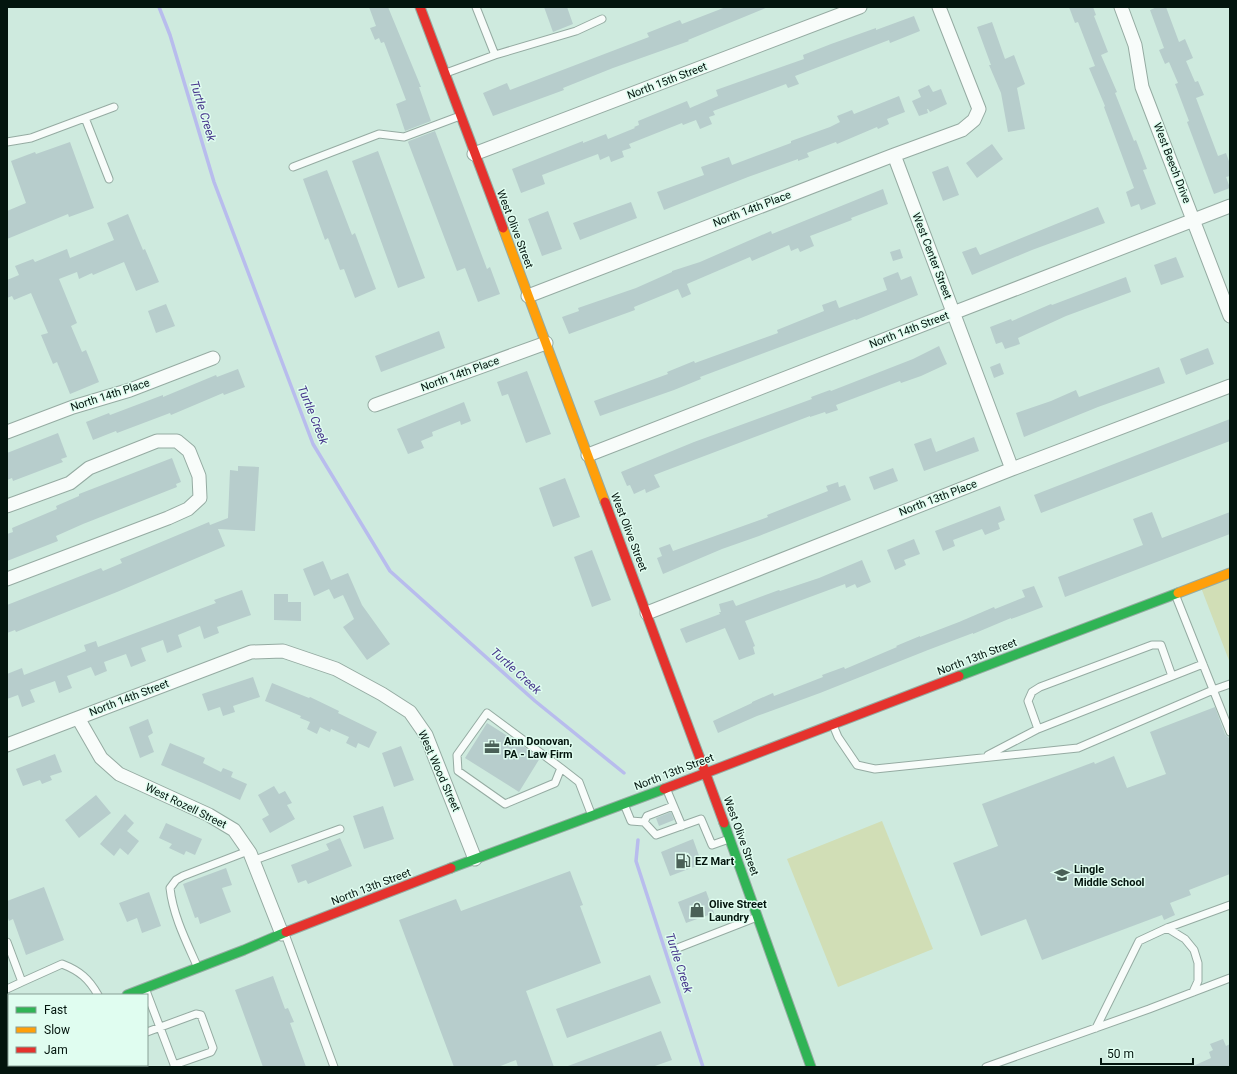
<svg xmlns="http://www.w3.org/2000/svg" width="1237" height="1074" font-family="Roboto,sans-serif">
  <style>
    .green { fill: #d1deb6 }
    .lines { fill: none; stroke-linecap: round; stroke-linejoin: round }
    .stream { stroke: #b8bced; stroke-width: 3.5 }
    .building { fill: #b7cdcc }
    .lane-casing { stroke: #95aba2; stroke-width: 9 }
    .street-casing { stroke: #95aba2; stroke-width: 15 }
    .fast-casing { stroke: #95aba2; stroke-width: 11 }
    .slow-casing { stroke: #95aba2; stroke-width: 11 }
    .jam-casing { stroke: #95aba2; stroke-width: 11 }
    .lane { stroke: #f8fcfa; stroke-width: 7 }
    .street { stroke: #f8fcfa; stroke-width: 13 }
    .fast { stroke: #30b455; stroke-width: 9 }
    .slow { stroke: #ff9f0a; stroke-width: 9 }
    .jam { stroke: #e5322d; stroke-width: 9 }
    .labels { text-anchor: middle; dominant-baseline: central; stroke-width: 3; stroke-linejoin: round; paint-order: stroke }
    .street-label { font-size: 11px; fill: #03150e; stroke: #e0fdf0 }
    .poi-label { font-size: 11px; font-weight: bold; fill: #03150e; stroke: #e0fdf0; text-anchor: start }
    .water-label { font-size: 12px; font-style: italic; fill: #46358b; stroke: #e0fdf0 }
  </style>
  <rect width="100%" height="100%" fill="#ceeade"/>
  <path class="green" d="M1230,573v90l-30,-78z
    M882,821l51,128 -95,38 -51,-128z"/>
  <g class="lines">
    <path class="stream" d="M159,7l11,28 44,147 99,262 77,127 145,130 89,72
      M638,840l-2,21 67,206"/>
  </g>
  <path class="building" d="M369,7h19l33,80h-2l12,34 -26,10 -9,-27 10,-4 -22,-58 -3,1 -2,-5 -4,2 -5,-12 6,-2z
    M544,7h23l6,17 -20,8z
    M726,7h42l-80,33 1,1 -76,27 -50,20 1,2 -71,26 -10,-23 24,-10 3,7 139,-53 -2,-4 33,-13 2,4z
    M1069,7h24l3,8 -2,1 14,36 -7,3 16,37 -2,1 19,48 2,-1 11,29 -4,1 13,34 -15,6 -2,-6 -8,3 -5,-15 8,-4 -30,-81 1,-1 -16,-38 6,-2 -17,-44 -3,1z
    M1157,7h9l13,35 6,-3 8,19 -7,3 9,21 3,-1 6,14 -8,3 22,58 8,-3 4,11v12l-4,1 4,11 -16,6 -27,-72 2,-1 -14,-37 3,-1 -9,-21 -4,2 -6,-14 5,-2 -14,-38z
    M914,16l6,15 -30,12 -1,-3 -94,36 4,8 -11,4 -2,-4 -73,27 2,4 -6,2 3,7 -12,5 -4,-9 -13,5 -1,-2 -53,21 2,4 -9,3 2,6 -13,5 -2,-6 -9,4 -2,-6 -56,21 3,9 -24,9 -9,-24 71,-28v2l23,-9 2,5 27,-11 -1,-1 5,-2 -1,-4 49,-20 3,7 28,-12 -2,-6 88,-31 -1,-4 28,-11 45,-16v2z
    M992,22l13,37 9,-4 11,29 -8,4 8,41 -17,3 -7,-39 -12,-28h2l-14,-38z
    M929,85l4,7 8,-3 6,15 -17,8 -2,-3h-1l1,4 -9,3 -7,-15 9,-4 -3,-7z
    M899,96l6,16 -18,7 2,5 -11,5 -1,-2 -40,17 -1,-2 -29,11 2,4 -11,4v-2l-50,18 -84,33 -7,-18 47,-17 -3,-8 28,-10 3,8 59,-22v-2l39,-14 10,-5 -3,-6 15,-6 2,4z
    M435,131l52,138 3,-2 10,27 -22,8 -13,-34 -8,3 -49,-129 1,-1z
    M70,142l24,66 -25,9 -1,-3 -61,25v-28l19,-8 -15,-42 24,-9 1,2z
    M992,144l11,15 -26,19 -11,-15z
    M378,151l47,127 -27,10 -46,-127z
    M948,166l11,29 -16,6 -11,-29z
    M327,170l25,65 3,-2 21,56 -21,9 -11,-29 -4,1 -12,-32 -3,2 -22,-61z
    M883,189l5,15 -37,14 1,2 -42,16 4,10 -14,6 -2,-4 -7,3 -2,-6 -37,16 -2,-4 -63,27 4,10 -9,4 -4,-9 -44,18 1,3 -66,24 -7,-17 17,-6 -1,-3 58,-20 36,-16v-1l28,-9 71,-31 1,3z
    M631,202l6,16 -57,22 -7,-17z
    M1098,207l7,16 -73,27 -60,25 -10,-23 14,-5 4,8z
    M548,211l14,38 -20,7 -14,-37z
    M128,214l15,36 2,-1 14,33 -23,9 -12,-29 -31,13 -1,-2 -13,6 -2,-7 -18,7 18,44 -6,3 11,26 4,-2 13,32 -29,12 -13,-32 -4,2 -12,-29 7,-2 -17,-40 -17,7 -2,-4 -5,2v-18l12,-5 -4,-9 18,-7 2,3 32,-13 3,9 44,-18 -7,-17z
    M900,249l3,9 -10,3 -3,-9z
    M1176,257l8,20 -23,8 -7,-20z
    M898,272l3,8 10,-4 7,19 -62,25 -1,-1 -155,58 1,2 -27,11 -74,26 -6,-15 74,-27 -1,-2 27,-11 1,2 83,-30 -1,-3 47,-19 -2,-6 14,-5 3,8 48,-18 -4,-12z
    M1126,277l5,15 -65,24 -48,22 2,6 -15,5 -3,-7 -6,2 -6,-17 21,-8 1,2 39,-17 1,1z
    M166,304l9,22 -19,7 -8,-22z
    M439,331l6,17 -64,24 -6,-16z
    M939,346l8,18 -26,12 -20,7 -1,-2 -64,24 2,5 -12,4 -1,-2 -15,5v-1l-156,59 6,12 -14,6 -1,-4 -11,5 -4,-9 -3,1 -6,-14 73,-30 118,-43 -1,-2 19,-7 1,1 82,-32z
    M1208,348l6,16 -28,11 -6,-16z
    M1000,363l4,11 -10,4 -4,-11z
    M1159,367l6,16 -67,24 -74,30 -8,-24 35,-12 25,-11 3,7z
    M238,369l7,18 -21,8 -1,-2 -52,22 -1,-2 -53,20 -1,-2 -23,9 -7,-18 23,-9 1,2 53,-20v2l53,-22 1,2z
    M527,371l24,63 -25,9 -18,-49 -6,2 -5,-14z
    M464,402l7,19 -10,4 -1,-4 -28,11 1,4 -12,5 3,7 -16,6 -11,-25z
    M1230,419v22l-189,72 -7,-18z
    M58,433l9,24 -6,2 2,3 -50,19 -1,-3 -5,2v-27z
    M974,437l5,14 -55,20 -10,-27 17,-6 5,14z
    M172,458l9,24 -5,2 1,3 -94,37 -27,12 2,5 -51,20v-27l6,-2 -1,-4 45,-19 -1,-3 23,-10v-2z
    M238,466l21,1 -4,64 -37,-2 7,17 -108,46 -101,40 -1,-2 -8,3v-28l94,-37 2,3 19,-8 -2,-4 10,-4 79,-33 1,3 18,-7 2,-48 8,1z
    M893,468l5,13 -24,9 -5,-13z
    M565,478l15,39 -27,10 -14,-39z
    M838,482l1,5 6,-2 6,15 -92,36 -37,13 -59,25 -6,-16 5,-2 -3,-8 11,-4 3,7 95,-34 -1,-2 61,-24 -2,-5z
    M1000,506l5,14 -7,3 2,6 -15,6 -3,-6 -29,11 2,6 -12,5 -8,-20z
    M1152,512l10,26 68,-26v22l-165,63 -7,-20 85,-32 -10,-26z
    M914,539l6,15 -16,6 2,5 -11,5 -8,-20z
    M592,550l19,50 -19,7 -18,-50z
    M862,560l9,22 -14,6 -2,-4 -9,4 -1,-4 -100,37 10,25 -2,1 2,7 -16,6 -14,-32 -39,15 -6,-14 40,-15 -1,-2h2l-2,-8 14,-4 3,6 43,-16 1,1 39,-13z
    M323,561l8,19 17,-7 14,32 28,39 -23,16 -24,-33 11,-8 -11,-24 -9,4 -5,-10 -15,7 -11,-27z
    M1034,586l9,21 -32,12v-1l-38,16v-1l-45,17 -108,43 -63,23 -39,17 -5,-12 39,-18v-1l21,-9 1,3 49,-19 -1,-2 22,-8 1,2 52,-22 -1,-1 24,-10v1l39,-15 35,-15 1,2 30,-12 -3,-7z
    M242,590l9,25 -34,12 2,6 -15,6 -4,-13 -22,9 4,12 -15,6 -4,-13 -22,8 5,13 -15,6 -5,-13 -22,8 3,9 -12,5 -4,-9 -24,9 5,12 -13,5 -4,-12 -25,9 5,12 -13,5 -4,-12 -11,4v-25l15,-6 2,7 62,-24 -2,-6 12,-4 2,6 118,-44 -2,-3z
    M274,594h14v8h13v19l-27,-1z
    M253,677l7,20 -27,9 2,6 -12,4 -3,-9 -12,4 -6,-17z
    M272,683l37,15 1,-1 29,14 -1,2 39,19 -8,16 -11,-5 -2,5 -10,-5 3,-6 -18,-8 -1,3 -10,-5 -3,7 -10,-5 3,-7 -10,-4 1,-2 -36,-15z
    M1215,707l10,27 5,5v135l-41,16 2,5 -21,8 5,12 -11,5 -2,-5 -120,45 -16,-41 -45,17 -28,-73 45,-17 -16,-42 112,-42 1,2 19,-8 13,32 39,-14 -16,-42z
    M148,719l5,14 -5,3 6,16 -14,6 -11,-31z
    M487,723l32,20 21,15 -21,34 -54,-34z
    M170,743l35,15 -2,5 18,9 2,-4 10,4 -2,5 16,7 -7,16 -37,-17 -42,-18z
    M401,746l13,34 -20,7 -12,-34z
    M55,754l7,18 -12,4 2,4 -10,4 -2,-4 -17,6 -7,-17z
    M274,786l5,8 6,-3 7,12 -5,2 8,14 -25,14 -8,-14 7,-4 -11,-20z
    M96,795l15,18 -32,25 -14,-18z
    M383,806l11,33 -30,10 -11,-33z
    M671,812l3,8 -15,6 -3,-8z
    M125,814l9,9 -7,8 12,10 -11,14 -8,-7 -6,8 -14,-12z
    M166,823l36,16 -7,16 -9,-4 -2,4 -15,-7 3,-4 -13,-6z
    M340,838l12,28 -44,18 -2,-4 -8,3 -7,-18 38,-15 -3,-6z
    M693,839l9,25 -32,12 -9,-24z
    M226,868l6,17 -10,3 9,24 -31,12 -2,-7 -3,1 -12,-34z
    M570,871l13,34 -3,1 21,57 -75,28 28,76h-36l-2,-7 -18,7h-44l-55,-147 57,-21 5,12z
    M44,887l20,53 -38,15 -13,-36 -4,2 -2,-6v-14z
    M706,891l8,22 -28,10 -8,-21z
    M149,892l12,34 -19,7 -5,-15 -10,4 -8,-19z
    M650,975l11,28 -94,35 -11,-29z
    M273,976l12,33 3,-1 6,14 -4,1 16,44h-43l-28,-77z
    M661,1031l11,29 -20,7h-84v-1z
    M1223,1039l3,7 4,-2v23h-39l20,-9 -2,-6 4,-2 -3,-6z"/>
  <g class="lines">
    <g class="lane-casing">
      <path id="lane" d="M495,55l81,-24 26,-12
        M446,73l49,-18 -19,-48
        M85,118l24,61
        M7,142l24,-4 83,-31
        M293,167l86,-33 25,3 56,-21
        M1175,594l55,138
        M487,713l74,55 -6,15 -50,21 -47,-33 -1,-16z
        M833,725l5,12 19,28 18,4 203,-21 135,-58 17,-6
        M1038,729l-10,-28 4,-9 8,-5 112,-42h9l11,31
        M988,755l50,-26 165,-65
        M561,768l18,14 13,34
        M666,788l16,38
        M624,804l7,17 13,1 12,13 45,-16 11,26 17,-6
        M644,822l3,-6 26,-10
        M252,861l88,-32
        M1167,928l18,11 9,11 4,13v18l-5,11
        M285,934l49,133
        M7,942l15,40 -15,7
        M675,949l82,-32
        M198,968c-11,-25 -25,-52 -28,-80l6,-8 7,-4 65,-25
        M22,982l40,-18c18,7 27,15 36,31
        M145,988l30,79
        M1096,1028l43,-87 28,-13 63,-23
        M147,1032l49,-18 5,1 12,33 -2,4 -37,13
        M128,1065v2
        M986,1067l163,-58 81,-31"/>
    </g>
    <g class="street-casing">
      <path id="street" d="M1121,7l14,38 7,42 88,229
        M474,154l386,-147
        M894,155l118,314
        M528,296l366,-141 68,-25 12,-10 5,-11 -40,-102
        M375,405l171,-62
        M7,432l66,-25 57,-17 83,-32
        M588,455l365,-142 277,-107
        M7,506l63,-23 19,-15 68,-27h20l12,10 10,25 1,22 -12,11 -20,9 -161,61
        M647,613l365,-144 218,-83
        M78,718l23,40 18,16 90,41 25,15 16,23 32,81
        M7,745l244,-93 32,-1 53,18 46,25 28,18 16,23 49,124
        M18,1065l1,2"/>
    </g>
    <g class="fast-casing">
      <path id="fast" d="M959,676l219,-83
        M724,823l87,244
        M451,868l213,-79
        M127,995l117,-45 42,-18"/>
    </g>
    <g class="slow-casing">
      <path id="slow" d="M503,228l102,274
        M1178,593l52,-20"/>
    </g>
    <g class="jam-casing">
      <path id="jam" d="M420,7l83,221
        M605,502l119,321
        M664,789l295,-113
        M286,932l165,-64
        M7,1041l2,-1"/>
    </g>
    <use href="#lane" class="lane"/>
    <use href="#street" class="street"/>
    <use href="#fast" class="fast"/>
    <use href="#slow" class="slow"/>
    <use href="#jam" class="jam"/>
  </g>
  <defs>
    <g id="office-bare" transform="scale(1.2)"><path d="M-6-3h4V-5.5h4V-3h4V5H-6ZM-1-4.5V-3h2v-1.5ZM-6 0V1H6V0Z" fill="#4a6057" stroke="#e0fdf0" stroke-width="2.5" paint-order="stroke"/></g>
    <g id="fuel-bare" transform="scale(1.2)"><path d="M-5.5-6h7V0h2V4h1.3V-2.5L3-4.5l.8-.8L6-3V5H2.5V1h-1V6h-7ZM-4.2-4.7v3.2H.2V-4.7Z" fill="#4a6057" stroke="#e0fdf0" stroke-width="2.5" paint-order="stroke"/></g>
    <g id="school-bare" transform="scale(1.2)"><path d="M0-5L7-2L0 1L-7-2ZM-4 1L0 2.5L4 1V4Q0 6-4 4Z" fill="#4a6057" stroke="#e0fdf0" stroke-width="2.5" paint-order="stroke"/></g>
    <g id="shop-bare" transform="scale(1.2)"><path d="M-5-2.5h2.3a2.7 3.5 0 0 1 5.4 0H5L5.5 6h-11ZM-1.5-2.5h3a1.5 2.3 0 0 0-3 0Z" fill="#4a6057" stroke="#e0fdf0" stroke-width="2.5" paint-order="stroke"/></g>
  </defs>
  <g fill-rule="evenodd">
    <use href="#office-bare" x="492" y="747"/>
    <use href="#fuel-bare" x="683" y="861"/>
    <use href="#school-bare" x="1062" y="875"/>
    <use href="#shop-bare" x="697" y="910"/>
  </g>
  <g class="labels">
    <g class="street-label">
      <text transform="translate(667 81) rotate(-21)">North 15th Street</text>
      <text transform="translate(1172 163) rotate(69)">West Beech Drive</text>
      <text transform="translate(752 209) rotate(-21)">North 14th Place</text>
      <text transform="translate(515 229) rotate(69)">West Olive Street</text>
      <text transform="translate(932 256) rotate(69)">West Center Street</text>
      <text transform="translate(909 330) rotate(-21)">North 14th Street</text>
      <text transform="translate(460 374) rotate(-20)">North 14th Place</text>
      <text transform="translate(110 395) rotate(-18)">North 14th Place</text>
      <text transform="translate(938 498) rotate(-21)">North 13th Place</text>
      <text transform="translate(629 532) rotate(69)">West Olive Street</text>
      <text transform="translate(977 657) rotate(-21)">North 13th Street</text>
      <text transform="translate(129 698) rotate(-21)">North 14th Street</text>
      <text transform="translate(439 771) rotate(66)">West Wood Street</text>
      <text transform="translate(674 772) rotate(-21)">North 13th Street</text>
      <text transform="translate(186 806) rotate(26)">West Rozell Street</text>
      <text transform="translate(741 836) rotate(70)">West Olive Street</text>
      <text transform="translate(371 887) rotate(-21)">North 13th Street</text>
    </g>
    <g class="poi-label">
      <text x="504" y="741">Ann Donovan,<tspan x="504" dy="13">PA - Law Firm</tspan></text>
      <text x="695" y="861">EZ Mart</text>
      <text x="1074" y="869">Lingle<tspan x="1074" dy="13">Middle School</tspan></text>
      <text x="709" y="904">Olive Street<tspan x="709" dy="13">Laundry</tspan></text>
    </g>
    <g class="water-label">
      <text transform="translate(203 111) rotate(73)">Turtle Creek</text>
      <text transform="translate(313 415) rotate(68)">Turtle Creek</text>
      <text transform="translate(516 671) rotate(42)">Turtle Creek</text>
      <text transform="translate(679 963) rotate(72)">Turtle Creek</text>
    </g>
  </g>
  <rect width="1237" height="1074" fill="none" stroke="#03150e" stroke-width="16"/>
  <rect x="8" y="994" width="140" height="72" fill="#e0fdf0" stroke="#88a096"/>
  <rect x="16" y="1007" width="20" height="6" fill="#30b455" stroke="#88a096"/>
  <text x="44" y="1014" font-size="12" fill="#03150e">Fast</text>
  <rect x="16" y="1027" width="20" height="6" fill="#ff9f0a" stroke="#88a096"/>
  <text x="44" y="1034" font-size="12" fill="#03150e">Slow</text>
  <rect x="16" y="1047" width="20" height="6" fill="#e5322d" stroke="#88a096"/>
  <text x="44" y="1054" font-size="12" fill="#03150e">Jam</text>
  <path d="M1101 1058v6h92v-6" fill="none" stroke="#03150e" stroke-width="2"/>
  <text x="1107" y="1058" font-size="12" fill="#03150e" stroke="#e0fdf0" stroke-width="3" paint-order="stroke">50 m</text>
</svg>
